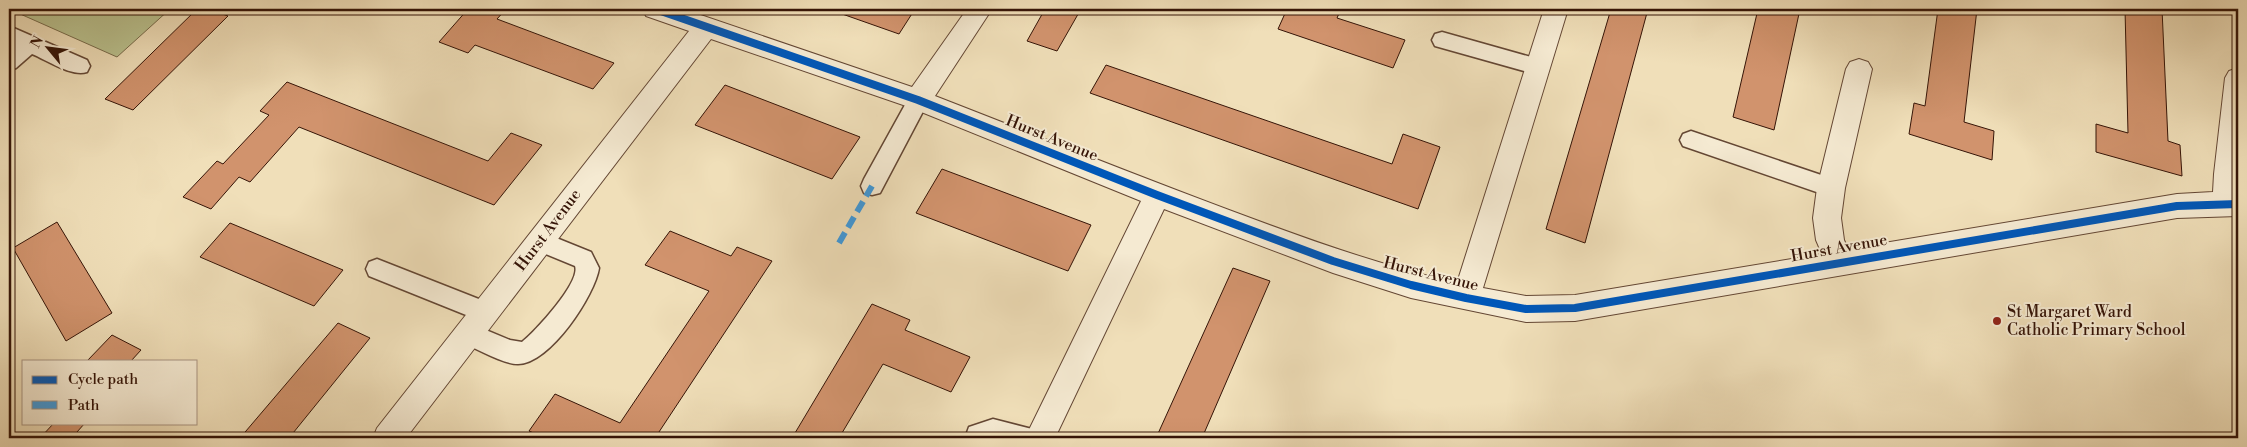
<svg xmlns="http://www.w3.org/2000/svg" width="2247" height="447" font-family="'Libre Bodoni',serif">
  <style>
    .green { fill: #bac28f; stroke: #786b4b }
    .building { fill: #d1936d; stroke: #351407 }
    .lines { fill: none; stroke-linecap: round; stroke-linejoin: round }
    .lane-casing { stroke: #644734; stroke-width: 3 }
    .street-casing { stroke: #644734; stroke-width: 2 }
    .lane { fill: #f5ead2; fill-rule: evenodd }
    .street { fill: #f5ead2; fill-rule: evenodd }
    .quiet { stroke: #3e9add; stroke-width: 6; stroke-dasharray: 12 6; stroke-linecap: butt }
    .cycleway-casing { stroke: #f5ead2; stroke-width: 11 }
    .cycleway { stroke: #0057b8; stroke-width: 8 }
    .poi-dot { fill: #8f2418; stroke: #f5ead2; stroke-width: 2 }
    .labels { text-anchor: middle; dominant-baseline: central; stroke-width: 4; stroke-linejoin: round; paint-order: stroke }
    .street-label { font-size: 16px; fill: #351407; stroke: #f5ead2 }
    .poi-label { font-size: 16px; fill: #351407; stroke: #f5ead2; text-anchor: start }
  </style>
  <rect width="100%" height="100%" fill="#f0dfb9"/>
  <filter id="stains"><feTurbulence type="fractalNoise" baseFrequency=".004" numOctaves="4"/><feColorMatrix values="0 0 0 0 .2 0 0 0 0 .09 0 0 0 0 .02 0 0 0 .5 -.17"/></filter>
  <radialGradient id="worn" r=".72"><stop offset=".6" stop-color="#630" stop-opacity="0"/><stop offset="1" stop-color="#630" stop-opacity=".3"/></radialGradient>
  <path class="green" d="M9,9h161l-53,48z"/>
  <path class="building" d="M197,9h12l19,7 -95,94 -28,-11z
    M468,9h38l-9,10 117,44 -21,26 -118,-44 -7,8 -29,-11z
    M828,9h87l-16,25z
    M1045,9h36l-24,42 -30,-10z
    M1287,9h54l-4,9 68,22 -12,28 -115,-39z
    M1611,9h37l-63,234 -39,-14z
    M1758,9h42l-26,121 -41,-13z
    M1938,9h39l-13,113 30,9 -2,29 -83,-26 5,-31 11,3z
    M2125,9h37l6,132 12,4 2,31 -86,-24v-28l32,9z
    M1106,65l286,99 11,-30 37,13 -22,62 -328,-116z
    M287,82l201,79 23,-28 31,12 -48,60 -195,-78 -49,55 -11,-5 -28,32 -28,-12 34,-36 6,3 46,-49 -9,-4z
    M725,85l135,52 -28,42 -137,-54z
    M942,169l149,56 -23,46 -152,-58z
    M57,222l55,91 -46,28 -53,-93z
    M230,223l113,47 -29,36 -114,-49z
    M670,231l61,25 6,-9 35,14 -117,177h-110l-16,-7 26,-37 65,29 89,-132 -64,-26z
    M1233,268l37,13 -68,157h-46z
    M872,304l38,16 -5,10 65,27 -19,35 -68,-28 -44,74h-47z
    M338,323l32,15 -81,100h-49z
    M112,335l29,15 -10,11h-44z
    M54,423h31l-8,9 11,6h-48z"/>
  <g class="lines">
    <g class="lane-casing">
      <path id="lane" d="M9,26l78,34 3,6 -3,6c-16,5 -40,-12 -55,-18l-16,14 -7,2v-20l5,-5 -5,-2z
        M1442,32l96,27 7,2 3,6 -3,6 -7,2 -103,-29 -3,-6 3,-6z
        M918,91l7,3 4,6 -49,93 -8,2 -8,-2 -3,-7 3,-7 47,-85z
        M1691,131l148,50 3,7 -3,7 -8,2 -148,-51 -3,-6 3,-6z
        M539,231l52,21 8,16c-4,27 -49,96 -81,96 -16,0 -42,-16 -57,-22l-4,-8 4,-8 8,-3 41,17 12,2c13,-10 59,-60 53,-76l-44,-18 -3,-7 3,-7z
        M377,259l117,46 4,7 -4,7 -8,4 -117,-47 -3,-7 3,-7z
        M993,419l43,11 3,8h-74l4,-11z"/>
    </g>
    <g class="street-casing">
      <path id="street" d="M643,9h40l229,78 55,-78h25l-57,87c98,38 195,77 294,114 75,28 149,55 228,73l87,-274h24l-85,279 43,8 49,-1 247,-41 -6,-14 -3,-22 4,-30 29,-119 4,-7 9,-3 9,3 4,7 -27,119 -4,30 3,22 4,9 329,-55 36,-2 1,-18 11,-96 4,-7 9,-3v148l-61,2 -602,103 -49,1 -115,-24 -78,-25 -169,-64 -109,229h-30l116,-237 -232,-94 -198,-68 -305,399h-33l4,-10 312,-397 -43,-15z"/>
    </g>
    <use href="#lane" class="lane"/>
    <use href="#street" class="street"/>
    <path class="quiet" d="M839,243l33,-57"/>
    <g class="cycleway-casing">
      <path id="cycleway" d="M655,9l263,91 239,95 176,66 78,24 55,13 60,11 49,-1 602,-102 61,-2"/>
    </g>
    <use href="#cycleway" class="cycleway"/>
  </g>
  <circle class="poi-dot" cx="1997" cy="321" r="5"/>
  <g class="labels">
    <g class="street-label">
      <text transform="translate(1052 138) rotate(22)">Hurst Avenue</text>
      <text transform="translate(548 230) rotate(-53)">Hurst Avenue</text>
      <text transform="translate(1839 248) rotate(-10)">Hurst Avenue</text>
      <text transform="translate(1431 274) rotate(14)">Hurst Avenue</text>
    </g>
    <g class="poi-label">
      <text x="2007" y="312">St Margaret Ward<tspan x="2007" dy="18">Catholic Primary School</tspan></text>
    </g>
  </g>
  <rect width="2247" height="447" fill="none" stroke="#f0dfb9" stroke-width="30"/>
  <rect x="10" y="10" width="2227" height="427" fill="none" stroke="#351407" stroke-width="2.5"/>
  <rect x="15" y="15" width="2217" height="417" fill="none" stroke="#351407"/>
  <rect x="22" y="360" width="175" height="65" fill="#f5ead2" stroke="#a89481"/>
  <rect x="32" y="376" width="25" height="8" fill="#0057b8" stroke="#a89481"/>
  <text x="68" y="384" font-size="15" fill="#351407">Cycle path</text>
  <rect x="32" y="401" width="25" height="8" fill="#3e9add" stroke="#a89481"/>
  <text x="68" y="410" font-size="15" fill="#351407">Path</text>
  <g transform="translate(48 48) rotate(299)" stroke="#f5ead2" stroke-width="4" paint-order="stroke">
  <path d="M0-4L9 19L0 12L-9 19Z" fill="#351407"/>
  <text y="-8" font-size="14" font-weight="bold" text-anchor="middle" fill="#351407">N</text>
  </g>
  <rect width="100%" height="100%" filter="url(#stains)"/>
  <rect width="100%" height="100%" fill="url(#worn)"/>
</svg>
